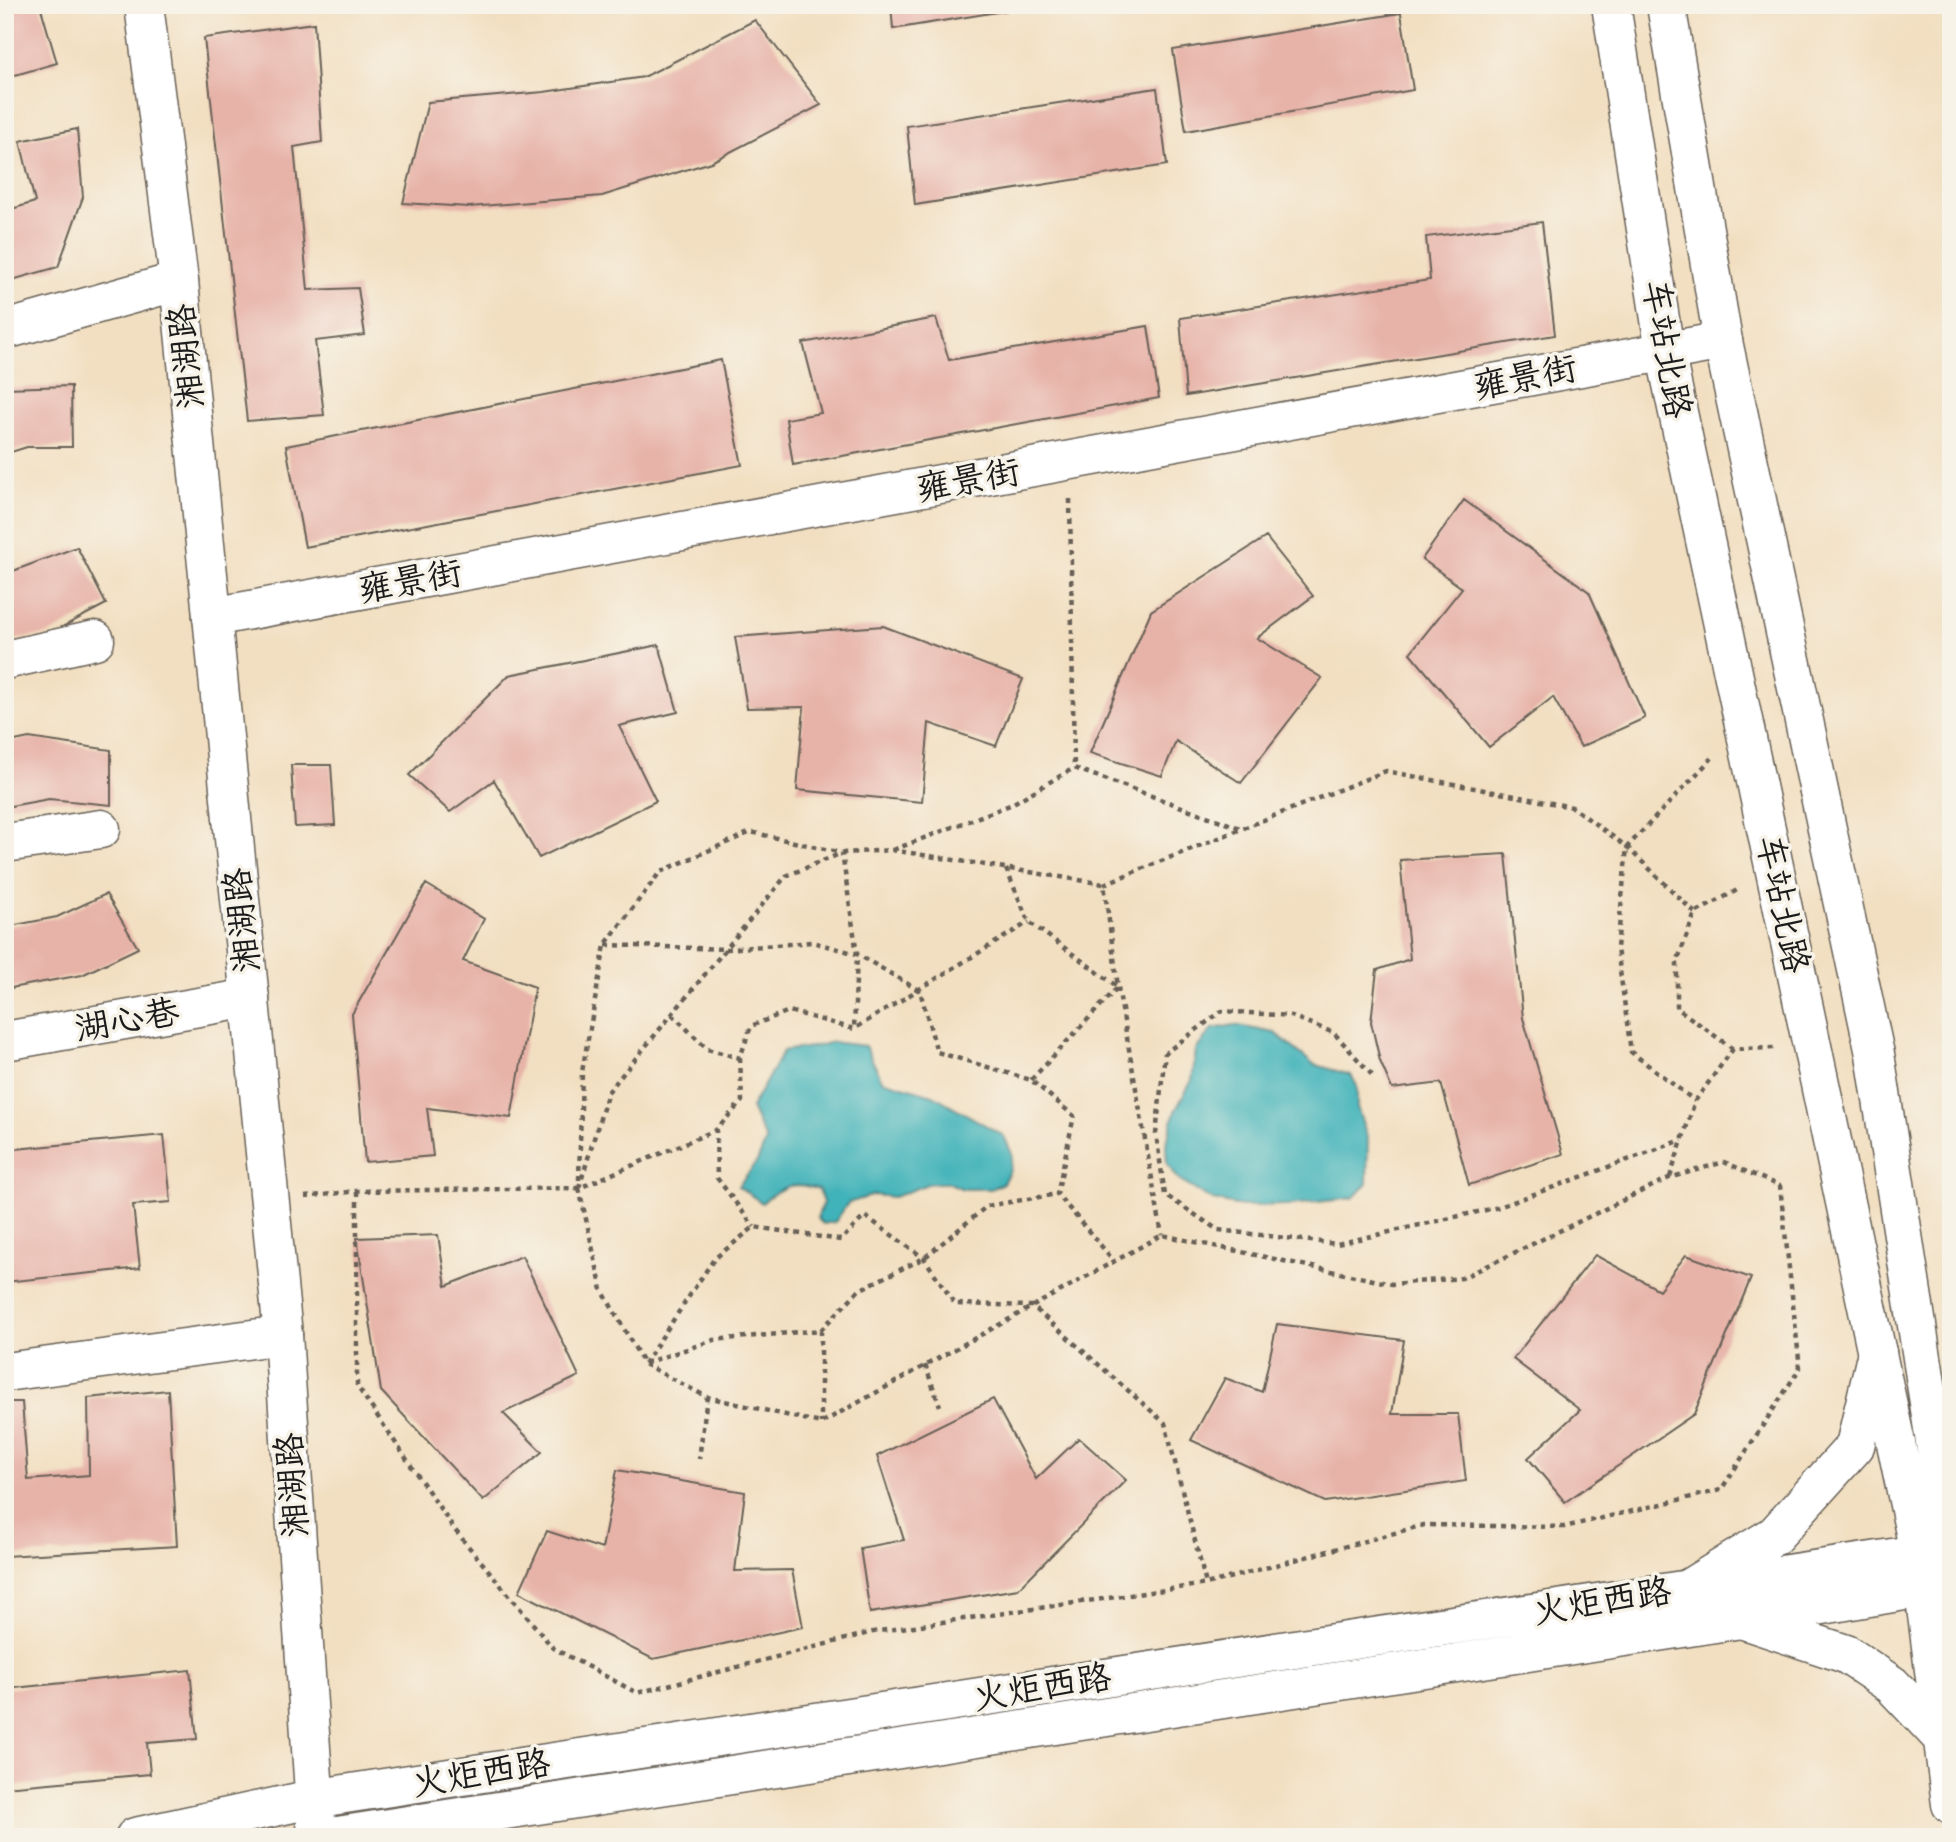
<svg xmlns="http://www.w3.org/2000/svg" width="1956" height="1842" font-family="Caveat,'LXGW WenKai TC',sans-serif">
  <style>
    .water { fill: #41b2b9; stroke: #2e676a; stroke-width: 2 }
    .building { fill: #e7b2a8 }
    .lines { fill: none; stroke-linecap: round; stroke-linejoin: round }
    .minor-casing { stroke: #676056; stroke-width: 41 }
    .tertiary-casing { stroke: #676056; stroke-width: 41 }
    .secondary-casing { stroke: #676056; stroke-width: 41 }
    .primary-casing { stroke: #676056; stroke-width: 41 }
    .path { stroke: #676056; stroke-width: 4.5; stroke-dasharray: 5 5; stroke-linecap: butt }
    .minor { stroke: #fff; stroke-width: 38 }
    .tertiary { stroke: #fff; stroke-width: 38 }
    .secondary { stroke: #fff; stroke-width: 38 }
    .primary { stroke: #fff; stroke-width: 38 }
    .labels { text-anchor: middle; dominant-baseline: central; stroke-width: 7; stroke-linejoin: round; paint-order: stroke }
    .street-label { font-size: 35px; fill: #1c1c1c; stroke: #f7f3e8 }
  </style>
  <rect width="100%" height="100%" fill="#f7f3e8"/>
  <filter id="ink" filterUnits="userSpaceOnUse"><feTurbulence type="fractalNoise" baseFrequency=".0143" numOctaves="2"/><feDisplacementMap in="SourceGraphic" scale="14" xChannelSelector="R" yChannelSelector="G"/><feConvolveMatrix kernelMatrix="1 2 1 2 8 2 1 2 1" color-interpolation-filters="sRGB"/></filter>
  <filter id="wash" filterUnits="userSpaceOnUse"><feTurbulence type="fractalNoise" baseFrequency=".00686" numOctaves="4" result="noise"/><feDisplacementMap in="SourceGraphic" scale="28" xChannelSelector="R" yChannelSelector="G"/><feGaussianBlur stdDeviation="1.57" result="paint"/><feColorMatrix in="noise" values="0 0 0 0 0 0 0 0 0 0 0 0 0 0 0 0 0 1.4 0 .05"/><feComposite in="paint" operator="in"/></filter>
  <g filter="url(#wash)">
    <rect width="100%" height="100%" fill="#f2dfc1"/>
    <path class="water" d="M1234,1025l41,8 38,31 38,11 6,11v21l11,32 -1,45 -14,14 -63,7 -50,1 -27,-6 -33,-19 -13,-17 -1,-19 9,-34 17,-31 4,-30 16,-21z
      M831,1042l34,4 17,34 51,15 71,41 8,18 -2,16 -7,13 -12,6h-28l-13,-6h-20l-36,14 -20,-2 -26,8 -13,19 -12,2 -6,-6 6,-15 -4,-13c-25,-10 -38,-4 -57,13l-24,-17 19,-24 9,-21 -15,-33 32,-57c17,-4 31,-2 48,-9z"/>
    <g id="blocks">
      <path class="building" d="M5,5h35l17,58 -52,15z
        M891,5h136v2l-134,22z
        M1401,13l12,77 -227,41 -13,-81z
        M755,20l66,85 -110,57 -109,34 -133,11 -66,-4 25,-101 116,-10 100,-15z
        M314,23l8,119 -28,5 14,143 50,-2 7,47 -50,6 9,74 -77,6 -43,-383z
        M1157,88l10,77 -252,40 -8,-79z
        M77,129l6,68 -25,70 -53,15v-71l30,-9 -15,-61z
        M1542,222l13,113 -369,61 -6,-78 250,-38 -4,-43z
        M936,318l13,42 199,-34 11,72 -366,67 -7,-46 35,-6 -18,-70z
        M721,360l21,105 -437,82 -19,-101z
        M71,386l1,61h-45l-22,7v-66z
        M1464,500l125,92 56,126 -64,29 -28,-50 -64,50 -79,-94 52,-65 -40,-29z
        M1266,537l47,59 -56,42 65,40 -81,105 -65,-42 -14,35 -72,-23 61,-142z
        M77,547l29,57 -57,30 -44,7v-67z
        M883,626l140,53 -27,67 -67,-23 -7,79 -125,-12 7,-83 -57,1 -12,-71z
        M659,645l19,67 -59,14 37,75 -117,57 -45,-78 -44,32 -41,-37 100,-100z
        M29,738l82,12v55l-62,-6 -44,8v-64z
        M291,765h40l4,60 -40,2z
        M1506,854l17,164 40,136 -94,31 -28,-102 -49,6 -12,-28 -9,-39 6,-52 33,-11 -10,-99z
        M426,884l58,35 -21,42 72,26 -24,131 -84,-10 6,48 -68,6 -13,-148z
        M106,894l32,54 -56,27 -77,14v-62l52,-10z
        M164,1135l7,67 -38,3 7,63 -135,14v-132z
        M438,1235l8,51 76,-30 57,120 -76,37 39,39 -59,49 -102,-110 -24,-153z
        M1595,1255l64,35 27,-35 65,23 -57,136 -129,88 -37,-44 52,-48 -67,-51z
        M1277,1324l127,16 -12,74h66l8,67 -141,21 -134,-62 34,-62 37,14z
        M168,1390l9,156 -172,10v-154h17l6,78 61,-5 -1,-77z
        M993,1399l43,80 43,-41 47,42 -108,109 -148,24 -10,-65 44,-8 -27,-84z
        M617,1470l128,22 -10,79 57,-1 11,57 -150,32 -134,-67 28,-61 55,18z
        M190,1670l7,69 -50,4 3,31 -145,13v-98z"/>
    </g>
  </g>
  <g filter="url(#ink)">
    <use href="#blocks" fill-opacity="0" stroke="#676056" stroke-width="2"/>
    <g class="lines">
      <g class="minor-casing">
        <path id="minor" d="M5,330l174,-49
          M212,617l1511,-276
          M5,660l90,-20
          M5,843l96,-14
          M5,1041l245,-43
          M5,1372l278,-37"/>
      </g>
      <g class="tertiary-casing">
        <path id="tertiary" d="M144,5l35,276 104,1054 34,502
          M135,1837l177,-38 1639,-250
          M331,1837l1410,-218 210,-36"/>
      </g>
      <g class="secondary-casing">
        <path id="secondary" d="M1691,1587l84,-52 80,-89 22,-94"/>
      </g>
      <g class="primary-casing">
        <path id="primary" d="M1611,5l54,346 254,1201 32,252
          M1666,5l57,336 152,713 76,491
          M1741,1619l105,35 46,31 52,55"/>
      </g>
      <path class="path" d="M1070,499l4,269
        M893,850l117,-45 64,-37 166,60
        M1006,869l23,53 89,65 -87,93
        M1104,884l282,-113 186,36 55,40 85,-89
        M1695,913l-68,-66 -10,101 14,104 64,49
        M606,945l121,4 85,-7 45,12 63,37 17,61 94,28 43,36 -17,78 57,67
        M672,1014l35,35 33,9 11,-32 38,-15 65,18 175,-107
        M1733,1049l-56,-41v-46l18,-49 46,-25
        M740,1058l2,43 -26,29 1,48 37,49
        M1372,1075l-38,-42 -43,-17 -69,-5 -57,42 -9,81 9,61 53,35 119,14 162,-37 183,-67
        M1670,1177l25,-76 38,-52 43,-1
        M579,1180l3,-108 23,-127 55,-73 91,-40 91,21 15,101 -3,75
        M579,1188l29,-96 178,-216 56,-23 50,-3 212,34 14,103 44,248
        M579,1188l23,102 42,74 63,33 -8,62
        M357,1191v195l97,143 99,119 84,45 236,-61 333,-48 218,-59 140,2 157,-37 79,-122 -20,-182 -56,-24 -55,16 -207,100 -70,6 -230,-49 -341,188 -114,-26
        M305,1197l52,-6 222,-3 137,-58
        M821,1330v93
        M645,1363l69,-23 107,-10 38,-40 65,-32 63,-52 70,-12
        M644,1364l70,-105 40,-32 87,13 24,-24 59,42 31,46 77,2 133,117 41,161
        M925,1365l15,41"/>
      <use href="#minor" class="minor"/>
      <use href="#tertiary" class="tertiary"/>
      <use href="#secondary" class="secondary"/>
      <use href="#primary" class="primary"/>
    </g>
  </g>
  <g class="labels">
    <g class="street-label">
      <text transform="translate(1667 349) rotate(80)">车站北路</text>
      <text transform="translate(186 356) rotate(-96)">湘湖路</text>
      <text transform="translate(1525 377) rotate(-11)">雍景街</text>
      <text transform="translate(968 480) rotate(-10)">雍景街</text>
      <text transform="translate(410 581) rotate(-10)">雍景街</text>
      <text transform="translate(1783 904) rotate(78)">车站北路</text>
      <text transform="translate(242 920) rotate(-96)">湘湖路</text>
      <text transform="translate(127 1020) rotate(-10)">湖心巷</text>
      <text transform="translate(292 1485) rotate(-94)">湘湖路</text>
      <text transform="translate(1602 1601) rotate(-9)">火炬西路</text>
      <text transform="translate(1042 1687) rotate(-9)">火炬西路</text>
      <text transform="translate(481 1773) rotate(-9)">火炬西路</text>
    </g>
  </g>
  <rect width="1956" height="1842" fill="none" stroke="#f7f3e8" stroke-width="28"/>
</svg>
